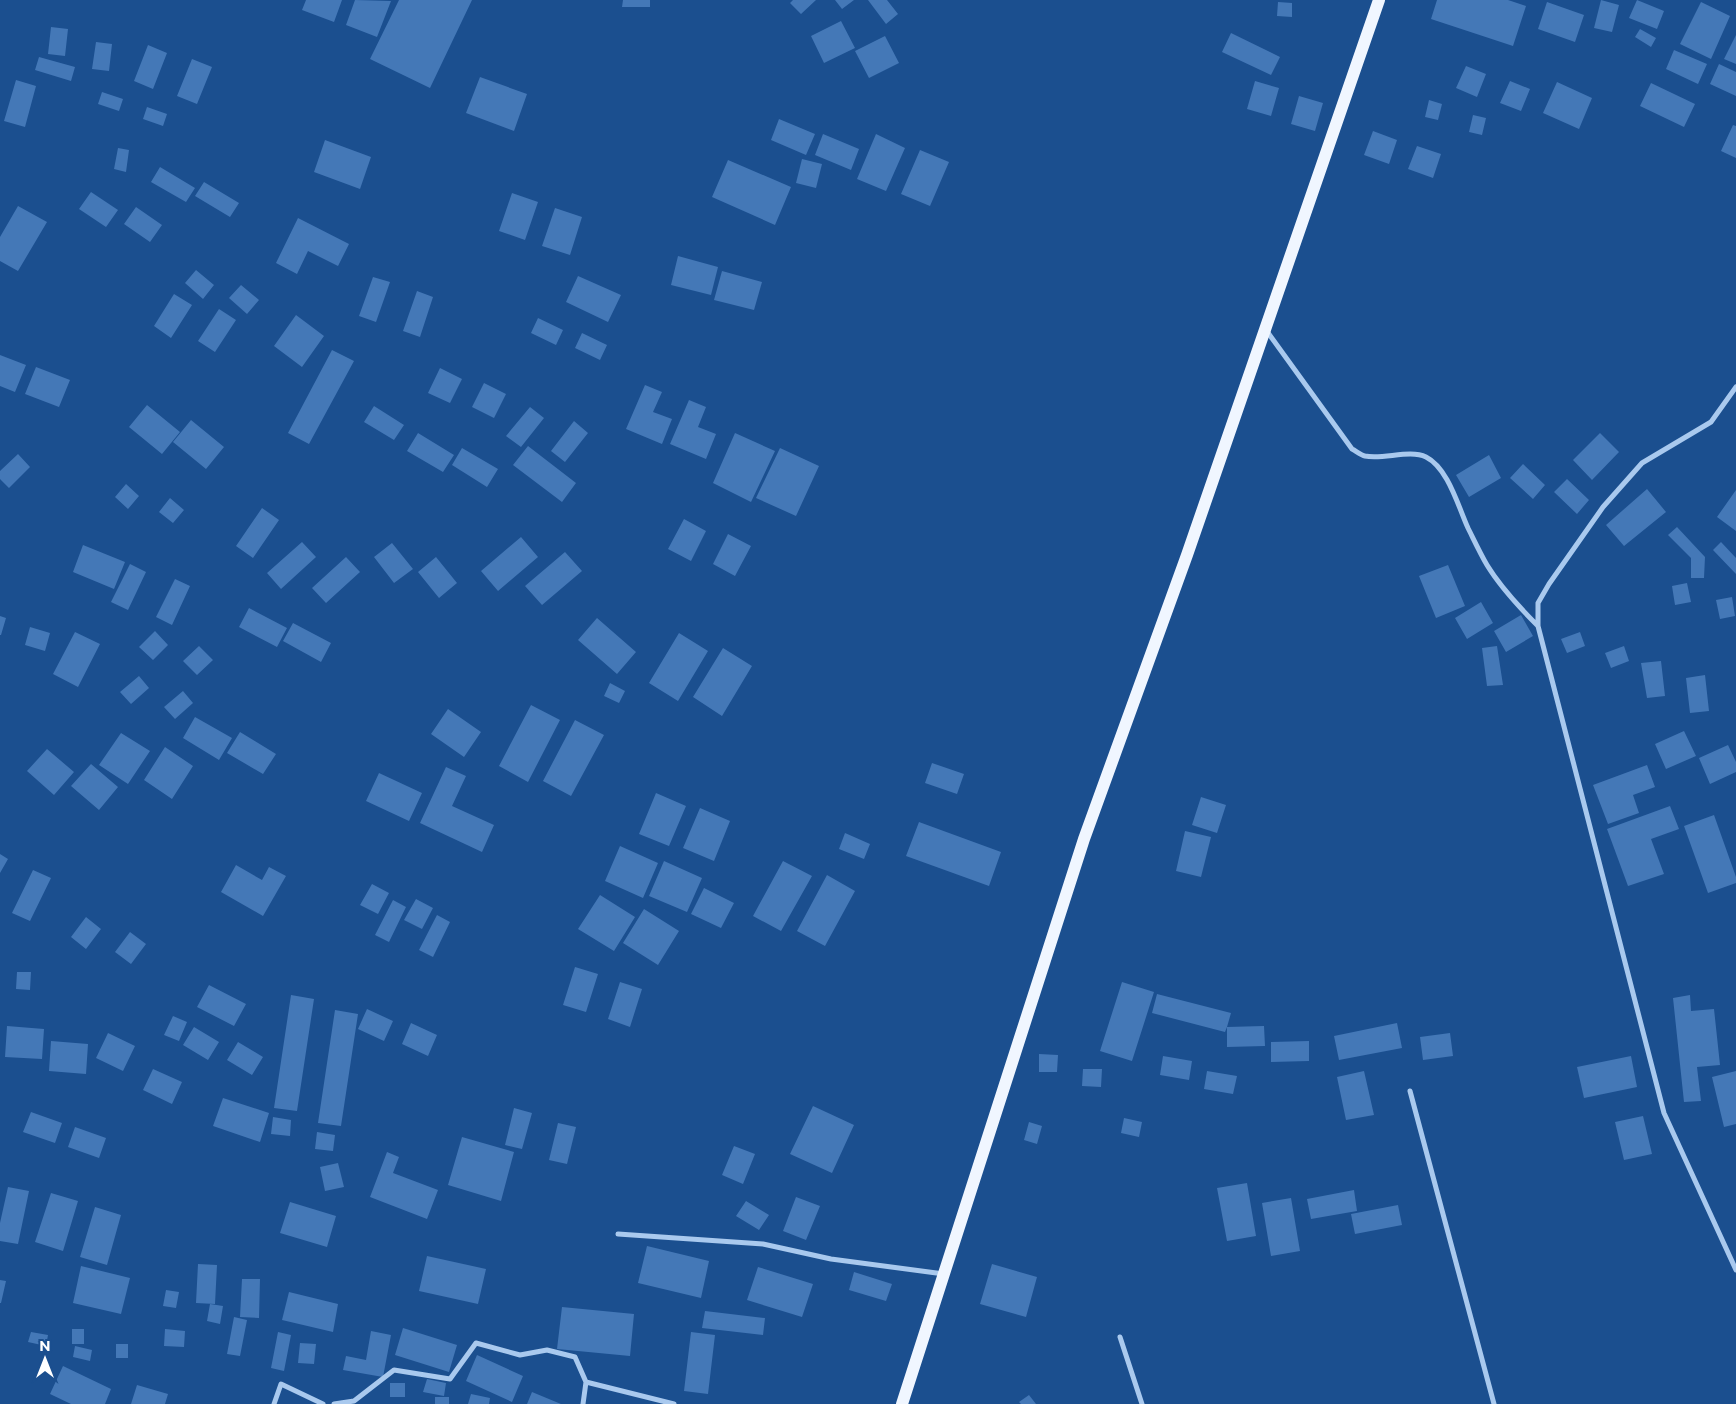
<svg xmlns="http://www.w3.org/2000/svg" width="1736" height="1404" font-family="Montserrat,sans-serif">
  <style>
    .building { fill: #4478b7 }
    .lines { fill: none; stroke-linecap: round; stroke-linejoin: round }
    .minor { stroke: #a9c9ee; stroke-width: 5 }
    .primary { stroke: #f0f6ff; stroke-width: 12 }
  </style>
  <rect width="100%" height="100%" fill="#1b4f8f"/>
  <path class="building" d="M306,0h36l-8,22 -32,-12z
    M355,0l36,1 -14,36 -31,-12z
    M399,0h73l-42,88 -60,-29z
    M623,0h27v7h-28z
    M793,0h23l-15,14 -11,-11z
    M835,0h19l-12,9z
    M868,0h19l11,14 -12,10z
    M1437,0h71l18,6 -13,40 -82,-27z
    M1601,0l18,5 -7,27 -18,-4z
    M1637,0l27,11 -7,18 -28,-11z
    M1278,2l14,1v14l-15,-1z
    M1547,2l37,13 -9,27 -37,-13z
    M1701,2l29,14 -19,43 -31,-15z
    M841,21l14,27 -31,15 -13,-27z
    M51,27l17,2 -3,27 -17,-2z
    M1640,29l16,9 -5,9 -16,-10z
    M1231,33l49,24 -9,18 -49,-23z
    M1736,35v29l-12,-5z
    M885,36l14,27 -30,15 -14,-27z
    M96,42l16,2 -3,27 -17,-2z
    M148,45l19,8 -14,36 -19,-8z
    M1674,50l33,14 -9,20 -32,-15z
    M39,57l36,10 -4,14 -36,-11z
    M192,59l20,8 -15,37 -20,-8z
    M1719,64l17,8v24l-26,-12z
    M1466,66l20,8 -9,23 -21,-9z
    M480,77l47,17 -13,37 -48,-18z
    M16,80l20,6 -11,41 -21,-6z
    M1255,81l24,7 -8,28 -24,-7z
    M1510,81l20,8 -9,22 -21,-8z
    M1557,82l35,16 -13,31 -36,-16z
    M1651,83l44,21 -11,23 -44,-21z
    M102,92l21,7 -4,12 -21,-7z
    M1299,96l24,7 -8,28 -24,-7z
    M1429,100l13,4 -4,16 -13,-3z
    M147,107l20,7 -4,12 -20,-7z
    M1473,115l13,3 -4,17 -13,-3z
    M779,119l36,15 -9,21 -35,-15z
    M1733,125l3,1v32l-15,-7z
    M1373,131l24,9 -8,24 -25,-9z
    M823,134l36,15 -8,21 -36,-15z
    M876,134l29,14 -19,43 -29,-12z
    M325,140l46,17 -11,32 -46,-17z
    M1417,146l24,8 -8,24 -25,-9z
    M118,148l11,2 -3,22 -12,-3z
    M920,150l29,12 -19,44 -29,-12z
    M802,159l20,5 -6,24 -20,-5z
    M728,160l63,27 -16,38 -63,-28z
    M160,167l35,21 -9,14 -35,-20z
    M204,182l35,21 -9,14 -35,-21z
    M91,192l27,18 -12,17 -27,-18z
    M512,193l26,9 -13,38 -26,-9z
    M18,206l29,16 -29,49 -18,-10v-24z
    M136,207l26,18 -12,17 -26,-18z
    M555,208l27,9 -12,38 -28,-9z
    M298,218l51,26 -11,22 -30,-15 -11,23 -21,-11z
    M678,256l40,11 -7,28 -40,-10z
    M196,270l18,15 -11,14 -18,-16z
    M722,271l40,11 -8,28 -40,-10z
    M578,276l43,19 -13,27 -42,-20z
    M373,277l17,5 -14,40 -17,-6z
    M241,285l18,15 -12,14 -18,-16z
    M417,291l16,6 -13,40 -17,-6z
    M174,294l18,11 -21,33 -17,-12z
    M219,309l17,11 -21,32 -17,-11z
    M296,315l28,21 -22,31 -28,-21z
    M538,318l25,12 -7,15 -25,-12z
    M582,333l25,12 -7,15 -25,-12z
    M332,350l22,11 -45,83 -21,-11z
    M0,355l26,10 -11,27 -15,-6z
    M36,367l34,13 -11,27 -34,-13z
    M440,368l22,11 -12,24 -22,-10z
    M484,383l22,11 -12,24 -22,-11z
    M645,385l17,7 -9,20 19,7 -10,25 -36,-15z
    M689,400l17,7 -8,20 18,7 -10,25 -36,-15z
    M147,405l33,27 -18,22 -33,-27z
    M374,406l30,19 -10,15 -30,-18z
    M530,407l14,11 -23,29 -15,-11z
    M191,420l33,27 -18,22 -33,-27z
    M574,421l14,12 -23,29 -14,-11z
    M418,433l36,22 -11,17 -36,-21z
    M735,433l40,18 -24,51 -38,-19z
    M1600,433l19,19 -27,28 -19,-20z
    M528,446l48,37 -14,19 -49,-37z
    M462,448l36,21 -11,18 -35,-22z
    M780,448l39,18 -23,50 -40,-18z
    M18,454l12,13 -21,21 -9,-9v-8z
    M1489,455l12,23 -32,19 -13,-22z
    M1523,464l22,21 -12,14 -23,-21z
    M1567,479l22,21 -12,14 -23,-22z
    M126,484l13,12 -11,13 -13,-12z
    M1647,489l19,23 -42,34 -18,-21z
    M1736,490v41l-19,-14z
    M170,498l14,12 -11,13 -14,-11z
    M262,508l17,12 -26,38 -17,-12z
    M684,519l22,12 -15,30 -23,-12z
    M1677,527l28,30 -1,21h-13v-20l-23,-23z
    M728,534l23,12 -16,30 -22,-12z
    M521,537l17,20 -40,34 -17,-20z
    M302,542l14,15 -35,32 -14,-16z
    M1721,542l15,16v16l-23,-24z
    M392,543l21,26 -19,14 -20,-26z
    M83,545l42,17 -11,27 -41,-17z
    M565,552l17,19 -40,34 -17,-19z
    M346,557l14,15 -34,31 -14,-15z
    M436,557l21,26 -18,15 -21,-26z
    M130,564l16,8 -18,38 -17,-8z
    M1448,565l17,41 -29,12 -17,-42z
    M175,579l15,7 -18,39 -16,-8z
    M1687,583l4,19 -16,3 -3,-19z
    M1732,597l3,19 -15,3 -4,-19z
    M1481,602l12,21 -26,16 -12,-21z
    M249,608l38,20 -10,19 -38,-20z
    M1521,615l12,21 -27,16 -12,-21z
    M0,616l6,2 -5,17h-1z
    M597,618l39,34 -19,22 -39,-34z
    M293,623l38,20 -10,19 -38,-21z
    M30,627l20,6 -5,18 -20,-6z
    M155,631l13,14 -15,15 -14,-13z
    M75,632l25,12 -22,43 -25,-13z
    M1580,632l5,14 -18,7 -6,-14z
    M679,633l29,18 -30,50 -29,-18z
    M199,646l14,14 -16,15 -14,-14z
    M1497,646l6,39 -16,1 -5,-38z
    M1624,646l5,15 -18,7 -6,-15z
    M723,648l29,18 -30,50 -29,-19z
    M1661,661l4,35 -18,2 -6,-35z
    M1705,675l4,36 -19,2 -4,-35z
    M139,676l10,12 -18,16 -11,-12z
    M610,683l15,8 -6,12 -15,-7z
    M183,691l10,12 -18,16 -11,-12z
    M531,705l29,15 -32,62 -29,-16z
    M448,709l33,23 -17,25 -33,-23z
    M195,717l37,21 -13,22 -36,-22z
    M575,720l29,15 -33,61 -28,-15z
    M1684,731l12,25 -30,13 -11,-25z
    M240,732l36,22 -13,20 -36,-21z
    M121,733l29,18 -22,33 -29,-19z
    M1728,745l8,17v10l-26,12 -11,-26z
    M165,747l28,19 -21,33 -28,-19z
    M47,749l27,23 -20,23 -27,-24z
    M932,763l32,11 -7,20 -32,-11z
    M91,764l27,23 -19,23 -28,-24z
    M1647,765l8,22 -22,8 6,18 -31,11 -15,-39z
    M446,767l20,9 -14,30 42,19 -12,27 -62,-29z
    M379,773l43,20 -13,28 -43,-20z
    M656,793l30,13 -17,40 -30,-12z
    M1201,797l25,8 -9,28 -25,-8z
    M1670,806l9,23 -28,10 13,35 -36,12 -21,-57z
    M700,808l30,13 -16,40 -31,-13z
    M1714,815l22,62v6l-28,10 -24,-67z
    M919,822l82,30 -12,34 -83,-30z
    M1185,831l26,6 -10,40 -25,-6z
    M845,833l25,11 -6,15 -25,-10z
    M620,846l38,17 -15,35 -38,-17z
    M0,854l8,5 -8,14z
    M664,861l38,17 -15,34 -38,-16z
    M783,861l29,15 -31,55 -28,-15z
    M236,865l26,15 7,-13 17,9 -23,40 -42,-24z
    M33,870l18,8 -21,43 -18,-8z
    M827,875l28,16 -30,55 -28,-15z
    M372,884l17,9 -11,21 -18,-9z
    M704,888l30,15 -13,25 -30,-14z
    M600,895l35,22 -21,34 -36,-22z
    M416,899l17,9 -11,21 -18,-9z
    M393,900l13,7 -17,35 -14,-7z
    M644,909l35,22 -21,34 -35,-22z
    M437,915l13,7 -17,35 -14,-7z
    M86,917l15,12 -15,20 -15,-12z
    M130,932l16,12 -15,20 -16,-12z
    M575,967l23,7 -12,38 -23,-7z
    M17,972h14l-1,18 -14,-1z
    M620,982l22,7 -12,38 -22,-8z
    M1122,982l32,10 -22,69 -32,-10z
    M209,985l37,19 -12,22 -37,-19z
    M1157,994l74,19 -4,14 37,-1 1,20 -38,1v-20l-2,5 -73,-19z
    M291,995l23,4 -17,112 -23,-3z
    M1690,995l1,16 23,-2 6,56 -23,2 4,34 -17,1 -11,-104z
    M367,1009l26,12 -9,20 -26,-12z
    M335,1010l23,4 -17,112 -23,-3z
    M173,1016l14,6 -8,19 -15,-6z
    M411,1023l26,12 -9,21 -26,-12z
    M1397,1023l5,25 -63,12 -5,-24z
    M7,1026l37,3 -2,30 -37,-2z
    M194,1027l25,15 -11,18 -25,-15z
    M108,1033l27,13 -12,25 -27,-13z
    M1450,1033l3,23 -30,4 -3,-23z
    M51,1041l37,3 -2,30 -37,-3z
    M1309,1041v20l-38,1v-20z
    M238,1042l25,15 -11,18 -25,-15z
    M1039,1054l19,1 -1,17h-18z
    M1163,1056l29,5 -3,19 -29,-5z
    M1631,1056l6,31 -53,11 -7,-31z
    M153,1069l29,13 -10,22 -29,-14z
    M1083,1069h19l-1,18 -19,-1z
    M1207,1071l30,5 -4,18 -29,-5z
    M1364,1071l10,44 -28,5 -9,-43z
    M1736,1071v53l-12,3 -12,-50z
    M223,1098l46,15 -9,29 -47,-16z
    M813,1106l41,19 -22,48 -42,-19z
    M514,1108l18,5 -10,36 -17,-4z
    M31,1112l31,11 -7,20 -32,-11z
    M1643,1116l9,38 -28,6 -9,-38z
    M273,1117l18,3 -1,16 -19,-2z
    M1124,1118l18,4 -3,15 -18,-4z
    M1029,1122l13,4 -5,18 -13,-4z
    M558,1123l18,4 -9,37 -18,-4z
    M75,1127l31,11 -7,20 -31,-11z
    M317,1132l18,3 -2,16 -18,-2z
    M462,1137l52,15 -13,49 -53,-16z
    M734,1146l21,8 -12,30 -21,-9z
    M387,1152l12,5 -6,16 45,17 -11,29 -57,-22z
    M338,1163l6,24 -19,4 -5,-24z
    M1247,1183l9,53 -29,5 -10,-53z
    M8,1187l21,4 -11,53 -18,-3v-18z
    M1354,1190l3,21 -46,8 -4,-20z
    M51,1193l27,8 -15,50 -28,-9z
    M796,1197l24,9 -14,34 -23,-9z
    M1291,1198l9,53 -29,5 -9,-53z
    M746,1201l23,14 -10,15 -23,-14z
    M290,1202l46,14 -9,31 -47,-14z
    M1398,1205l4,20 -47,9 -4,-20z
    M95,1207l26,8 -14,50 -27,-8z
    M647,1246l62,15 -8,37 -63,-15z
    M427,1256l59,13 -8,35 -59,-13z
    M198,1264l19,1 -2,39 -19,-1z
    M992,1264l45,13 -11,40 -46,-13z
    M81,1266l49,12 -9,36 -48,-11z
    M758,1267l55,17 -11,33 -55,-17z
    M854,1272l38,12 -6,17 -37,-11z
    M242,1279h18l-1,39 -19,-1z
    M0,1280l6,1 -5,22h-1z
    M166,1290l13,2 -3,16 -13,-2z
    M289,1292l49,12 -5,28 -51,-12z
    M210,1304l13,2 -3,18 -13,-3z
    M562,1307l72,7 -4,42 -73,-7z
    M705,1311l60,7 -2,17 -61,-7z
    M234,1317l13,3 -7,36 -13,-2z
    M403,1328l54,17 -8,27 -54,-17z
    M72,1329h12v15h-12z
    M165,1329l20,2 -1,16 -20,-1z
    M371,1331l20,4 -8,42 -40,-7 3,-14 20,4z
    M31,1332l17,3 -2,11 -18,-4z
    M278,1332l13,3 -7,36 -13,-3z
    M691,1332l24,3 -7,59 -24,-3z
    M300,1343l16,1 -2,20 -16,-1z
    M116,1344h12v14h-12z
    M75,1346l17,4 -2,11 -17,-4z
    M477,1355l46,21 -11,26 -46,-21z
    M63,1366l48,23 -6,15h-34l-21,-10z
    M427,1379l19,4 -2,13 -21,-4z
    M390,1383h15v14h-15z
    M137,1385l31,9 -3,10h-34z
    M532,1392l29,12h-34z
    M471,1394l19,4 -1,6h-21z
    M1029,1395l7,9h-15l-2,-2z
    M435,1397h14v7h-14z"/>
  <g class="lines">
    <path class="minor" d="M1266,330l86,119c4,2 9,6 13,7 18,4 45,-7 61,1 22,11 32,49 42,71 6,12 12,25 19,37 14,23 32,42 51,61
      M1736,387l-25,35 -69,41 -39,44 -54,77 -11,19v23l126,487 72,157
      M1410,1091l84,313
      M618,1234l145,10 68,15 113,15
      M1120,1337l22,67
      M274,1404l7,-20 42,20
      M334,1404l20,-3 40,-31 56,9 26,-36 44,12 27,-5 28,7 11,25 88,22
      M583,1404l3,-22"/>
    <path class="primary" d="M902,1404l182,-565 103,-284 192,-555"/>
  </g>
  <g transform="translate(45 1359)" stroke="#1b4f8f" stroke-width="4" paint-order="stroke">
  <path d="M0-4L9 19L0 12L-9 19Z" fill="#ffffff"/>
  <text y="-8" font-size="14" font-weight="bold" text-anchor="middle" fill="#ffffff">N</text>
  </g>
</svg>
